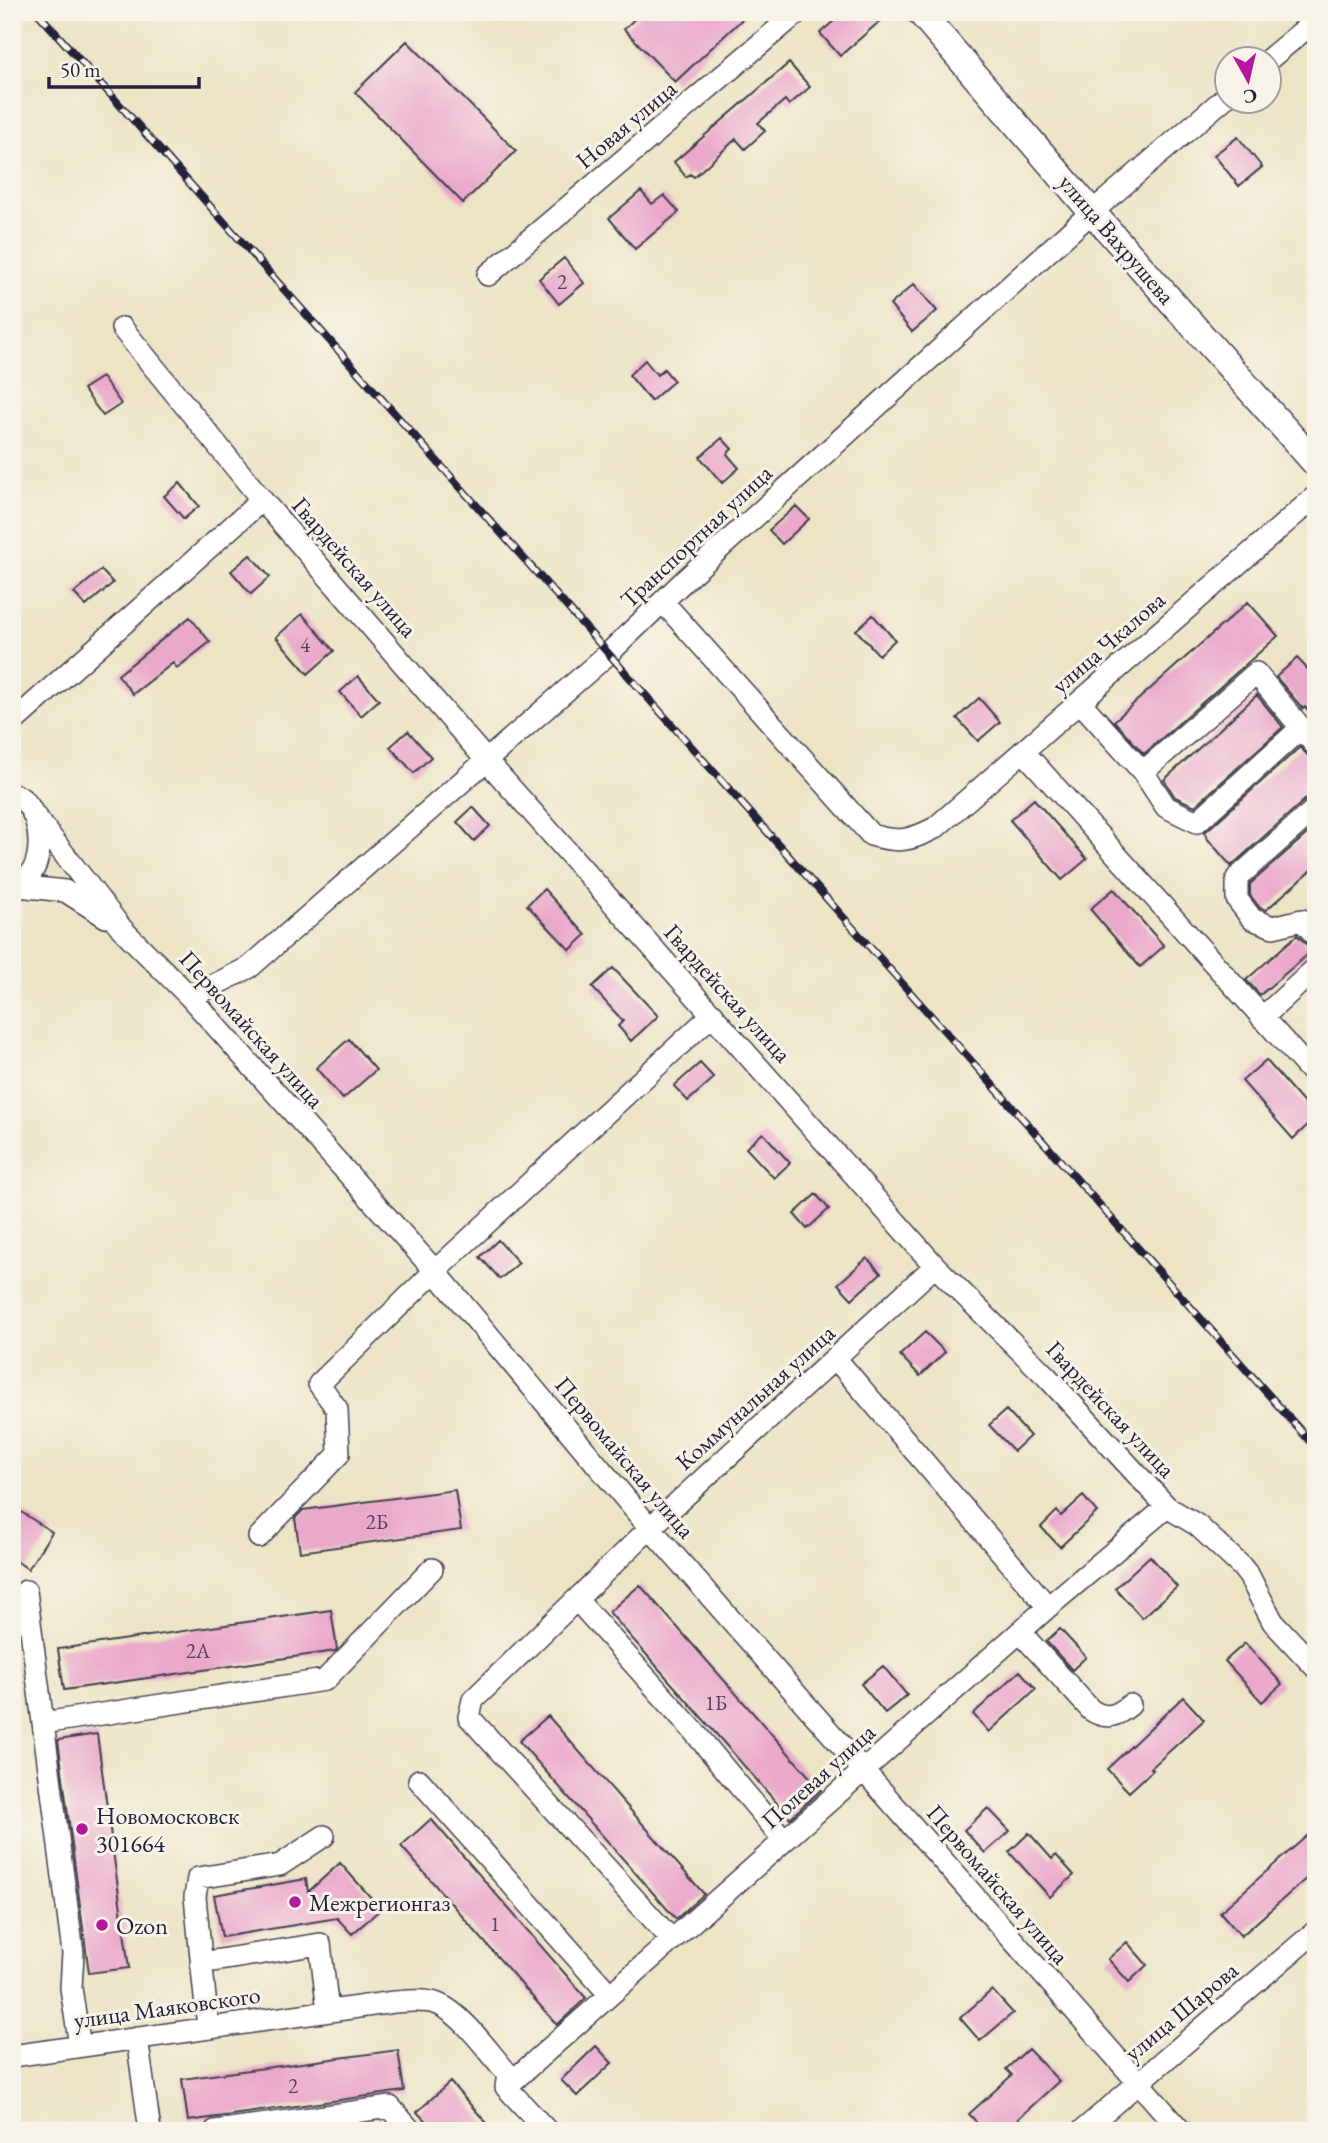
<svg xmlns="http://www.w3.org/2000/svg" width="1328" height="2143" font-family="'EB Garamond',serif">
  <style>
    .building { fill: #eaa9ca }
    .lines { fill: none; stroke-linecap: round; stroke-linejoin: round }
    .minor-casing { stroke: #403f50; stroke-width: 24 }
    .major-casing { stroke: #403f50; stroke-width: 29 }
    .minor { stroke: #fff; stroke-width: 21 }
    .major { stroke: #fff; stroke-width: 26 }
    .rail-casing { stroke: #22223b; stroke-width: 8 }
    .rail { stroke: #f7f3e8; stroke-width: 5; stroke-dasharray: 16; stroke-linecap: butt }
    .poi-dot { fill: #b5179e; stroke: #f7f3e8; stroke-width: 2.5 }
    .labels { text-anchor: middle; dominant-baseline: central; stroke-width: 6; stroke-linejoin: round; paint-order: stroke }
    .number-label { font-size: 21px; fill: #54445f }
    .street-label { font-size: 24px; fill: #22223b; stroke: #f7f3e8 }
    .poi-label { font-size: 24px; fill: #22223b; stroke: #f7f3e8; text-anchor: start }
  </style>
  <rect width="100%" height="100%" fill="#f7f3e8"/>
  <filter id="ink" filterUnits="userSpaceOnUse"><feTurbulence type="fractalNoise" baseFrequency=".0143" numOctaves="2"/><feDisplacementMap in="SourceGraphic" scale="14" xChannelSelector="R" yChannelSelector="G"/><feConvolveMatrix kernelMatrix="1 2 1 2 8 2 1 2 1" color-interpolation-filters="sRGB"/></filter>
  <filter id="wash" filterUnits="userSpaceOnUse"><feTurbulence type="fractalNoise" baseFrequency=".00686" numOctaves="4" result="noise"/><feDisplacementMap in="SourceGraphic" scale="28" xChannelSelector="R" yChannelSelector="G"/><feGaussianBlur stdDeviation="1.57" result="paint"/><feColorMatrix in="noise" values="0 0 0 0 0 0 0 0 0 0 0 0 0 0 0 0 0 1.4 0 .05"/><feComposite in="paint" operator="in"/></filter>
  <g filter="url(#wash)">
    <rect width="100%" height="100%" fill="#ede4c6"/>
    <g id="blocks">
      <path class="building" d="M642,12h108l-75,70 -51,-53z
        M844,12h29l7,9 -40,35 -20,-23z
        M407,41l109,110 -53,52 -108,-111z
        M789,63l21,24 -21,18 -4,-5 -27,23 7,8 -20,18 -9,-10 -42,38 -4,-3 -4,3 -12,-15z
        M1238,137l24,30 -23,19 -25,-31z
        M641,191l11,13 12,-9 15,17 -44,37 -26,-31z
        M564,258l20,25 -25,21 -20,-25z
        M914,284l23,27 -25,21 -22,-27z
        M645,360l12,15 7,-6 10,12 -23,20 -22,-26z
        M102,377l19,27 -18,12 -20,-27z
        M722,438l10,11 -5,5 12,14 -17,15 -22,-26z
        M180,483l19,23 -15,13 -20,-23z
        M796,506l13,13 -27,25 -13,-14z
        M250,555l20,22 -19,17 -20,-23z
        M101,570l12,13 -27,23 -12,-13z
        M1248,602l30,34 -134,118 -30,-33z
        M302,614l32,37 -26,23 -32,-37z
        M873,615l22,25 -16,15 -23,-25z
        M190,617l20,25 -33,26 -4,-5 -40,31 -15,-19z
        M1297,658l19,20v41l-11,-12 -2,2 -27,-32z
        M358,676l21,24 -18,16 -21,-24z
        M1257,695l26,32 -88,79 -20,-9 -11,-17z
        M979,698l21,24 -22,19 -21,-23z
        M408,731l23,26 -17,16 -24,-26z
        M1300,747l16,17v31l-9,3 -76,68 -25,-29 1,-1 -3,-3z
        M1034,799l53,60 -25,21 -52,-60z
        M473,807l17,19 -16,15 -17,-19z
        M1316,826v40l-50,44 -6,-2 -10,-13v-11z
        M544,889l42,46 -16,15 -43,-45z
        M1114,889l50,57 -24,21 -50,-58z
        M1297,935l10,10 7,4 -54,46 -14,-15z
        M613,968l45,48 -27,25 -13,-15 5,-5 -31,-34z
        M349,1039l27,31 -33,29 -27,-31z
        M1266,1060l50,57 -23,22 -51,-58z
        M700,1063l14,15 -26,23 -14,-15z
        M763,1133l27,30 -16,15 -28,-30z
        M816,1194l13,15 -22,20 -13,-15z
        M498,1240l21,23 -19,16 -20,-22z
        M867,1258l14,15 -29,26 -14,-15z
        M925,1332l20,20 -25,24 -20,-21z
        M1006,1410l24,26 -16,15 -25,-26z
        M455,1490l6,40 -161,22 -5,-34 8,-8z
        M1083,1496l14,16 -37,35 -19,-20 16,-16 4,5z
        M12,1506l40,26 -24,37 -16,-11z
        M1150,1556l27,31 -35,31 -27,-30z
        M640,1585l181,205 -31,28 -181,-206z
        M331,1610l6,39 -2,2 -271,39 -6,-41z
        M1060,1629l26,28 -14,13 -26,-29z
        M1245,1643l37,41 -20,18 -37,-41z
        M883,1666l24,29 -22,18 -24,-29z
        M1020,1671l16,18 -47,43 -16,-18z
        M1183,1697l21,23 -53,48 2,2 -24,22 -22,-23z
        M548,1716l156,178 -28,25 -157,-178z
        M97,1734l32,234 -40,5 -31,-233z
        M988,1808l22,23 -25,22 -21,-23z
        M431,1819l155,179 -29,27 -156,-179z
        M1029,1833l23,26 4,-4 18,20 -24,22 -41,-45z
        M1308,1835l8,8v27l-75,66 -21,-24z
        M340,1863l41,46 -29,25 -15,-16 -115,19 -8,-42 92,-16 2,13z
        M1127,1942l20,23 -18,17 -21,-23z
        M992,1990l21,23 -33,28 -20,-23z
        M596,2046l16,17 -35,33 -16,-16z
        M1028,2049l31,32 -54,50h-20l-16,-17 43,-39 -6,-6z
        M398,2050l6,41 -216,30 -6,-42z
        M450,2082l44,49h-59l-18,-19z"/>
    </g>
  </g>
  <g filter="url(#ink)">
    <use href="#blocks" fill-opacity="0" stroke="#403f50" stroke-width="2"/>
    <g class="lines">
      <g class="minor-casing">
        <path id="minor" d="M1268,60l48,-40
          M488,275l310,-263
          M122,328l140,172 224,260 449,506 112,111 120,130 30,18 44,41 8,10 24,46 43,46
          M663,602l208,233c27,8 39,6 64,-7l381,-332
          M1080,702l63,70 23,35 31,15 104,-94
          M12,723l250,-223
          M1023,751l293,326
          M1143,772l113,-99 60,73
          M12,794c33,8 39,85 0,93
          M1316,808l-79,70v21l15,20 21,8 29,-7 14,16
          M34,815l88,114 68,68 245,274 215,257 531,603
          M18,886l47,5 41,26
          M190,997l60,-30 358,-313 78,-75 406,-367 134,-115
          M1262,1018l54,-50
          M836,1359l212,248
          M259,1537l80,-83 -2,-45 -18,-25 116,-113 278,-257
          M26,1591l17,132
          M577,1600l114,128 93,112
          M1020,1632l71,78c15,10 26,6 39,-5
          M419,1780l191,215
          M672,1940l-203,-223 4,-17 177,-172 285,-262
          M201,1963l119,-19 8,67
          M208,2028l-13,-131 3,-19 82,-13 44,-29
          M137,2038l13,93
          M80,2046l-9,-58 2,-35 -30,-230 282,-43 107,-111
          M12,2056l382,-54c14,-1 31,-3 44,2 25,10 52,50 70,70l-2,13
          M506,2087l542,-480 119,-100
          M506,2087l41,44
          M215,2131l175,-24 21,24
          M1082,2131l234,-200"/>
      </g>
      <g class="major-casing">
        <path id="major" d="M920,12l172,200 224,252"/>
      </g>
      <use href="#minor" class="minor"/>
      <use href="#major" class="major"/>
      <g class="rail-casing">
        <path id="rail" d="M37,12l1279,1436"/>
      </g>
      <use href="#rail" class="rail"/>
    </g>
  </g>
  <g class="poi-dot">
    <circle cx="82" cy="1829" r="7"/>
    <circle cx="295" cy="1902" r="7"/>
    <circle cx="102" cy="1925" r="7"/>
  </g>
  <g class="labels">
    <g class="number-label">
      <text x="562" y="281">2</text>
      <text x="305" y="644">4</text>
      <text x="377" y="1521">2Б</text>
      <text x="198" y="1650">2А</text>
      <text x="716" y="1702">1Б</text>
      <text x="495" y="1923">1</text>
      <text x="293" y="2085">2</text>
    </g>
    <g class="street-label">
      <text transform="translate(626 124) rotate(-40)">Новая улица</text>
      <text transform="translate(1117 239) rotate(49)">улица Вахрушева</text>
      <text transform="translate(696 536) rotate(-43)">Транспортная улица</text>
      <text transform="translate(355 567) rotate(49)">Гвардейская улица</text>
      <text transform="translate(1108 642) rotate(-41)">улица Чкалова</text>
      <text transform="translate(728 993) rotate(48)">Гвардейская улица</text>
      <text transform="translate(252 1029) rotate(48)">Первомайская улица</text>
      <text transform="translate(755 1397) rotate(-42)">Коммунальная улица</text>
      <text transform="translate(1111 1409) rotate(47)">Гвардейская улица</text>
      <text transform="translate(625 1457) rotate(50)">Первомайская улица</text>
      <text transform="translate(818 1776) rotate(-42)">Полевая улица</text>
      <text transform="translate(998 1884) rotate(49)">Первомайская улица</text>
      <text transform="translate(167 2007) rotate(-8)">улица Маяковского</text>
      <text transform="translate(1181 2011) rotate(-40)">улица Шарова</text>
    </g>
    <g class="poi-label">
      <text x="96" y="1815">Новомосковск<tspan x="96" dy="28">301664</tspan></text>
      <text x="309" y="1902">Межрегионгаз</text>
      <text x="116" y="1925">Ozon</text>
    </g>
  </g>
  <rect width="1328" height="2143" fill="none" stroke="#f7f3e8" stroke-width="42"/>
  <g transform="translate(1248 80) rotate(172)"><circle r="33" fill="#f7f3e8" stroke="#a29fa3" stroke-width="2"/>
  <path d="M0-5L12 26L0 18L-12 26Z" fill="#b5179e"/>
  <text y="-10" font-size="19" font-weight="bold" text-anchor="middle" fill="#22223b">С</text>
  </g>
  <path d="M49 77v10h150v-10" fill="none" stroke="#22223b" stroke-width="3.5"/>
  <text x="60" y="77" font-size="21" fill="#22223b" stroke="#f7f3e8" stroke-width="5" paint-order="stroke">50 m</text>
</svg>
